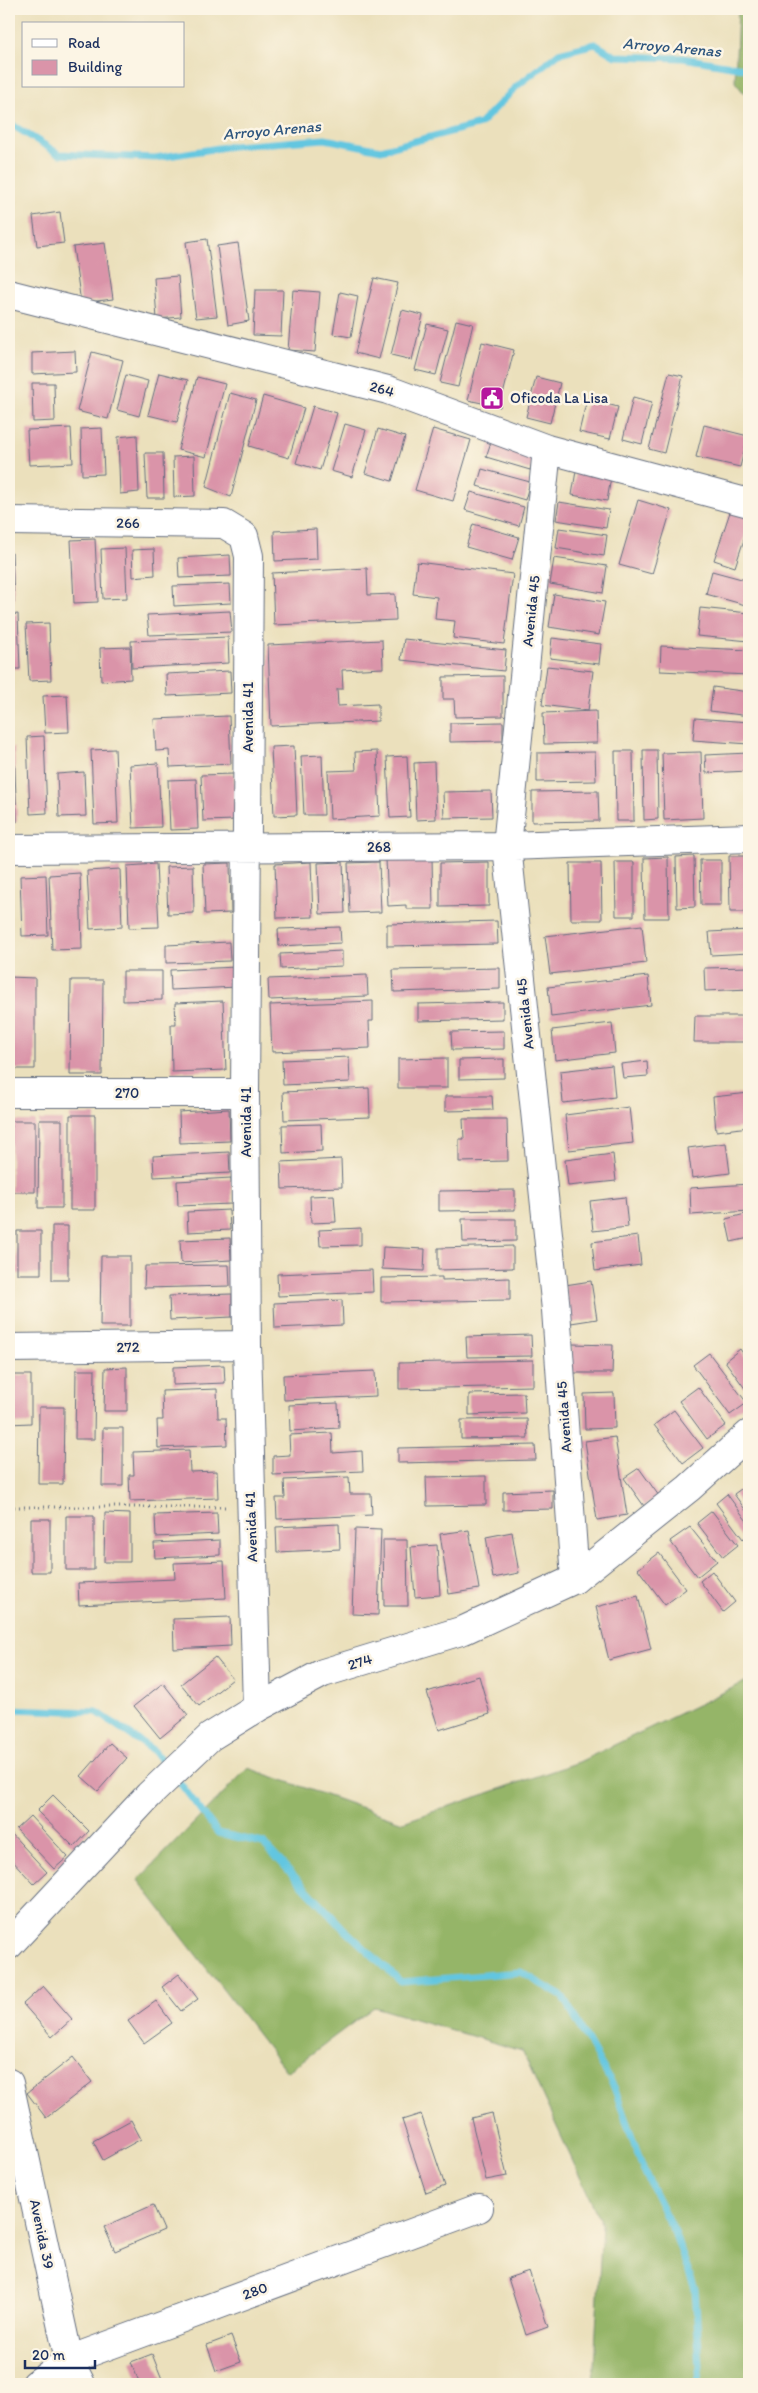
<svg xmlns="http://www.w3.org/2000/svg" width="758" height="2393" font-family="Itim,sans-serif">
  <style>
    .forest { fill: #95b568; stroke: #587263 }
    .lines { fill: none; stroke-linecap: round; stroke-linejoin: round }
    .stream { stroke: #62c6e0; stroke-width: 7 }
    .building { fill: #da94a9 }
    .minor-casing { stroke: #646d7f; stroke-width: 30 }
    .tertiary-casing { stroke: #646d7f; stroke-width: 30 }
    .path { stroke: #646d7f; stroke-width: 3; stroke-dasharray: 1 4; stroke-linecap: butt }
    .minor { stroke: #fff; stroke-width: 28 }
    .tertiary { stroke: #fff; stroke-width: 28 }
    .labels { text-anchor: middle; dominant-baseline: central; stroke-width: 5; stroke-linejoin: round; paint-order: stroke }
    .street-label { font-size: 15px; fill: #1b2f5e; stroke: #fcf5e5 }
    .poi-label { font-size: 15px; fill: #1b2f5e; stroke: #fcf5e5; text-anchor: start }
    .water-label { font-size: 16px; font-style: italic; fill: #2d557e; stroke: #fcf5e5 }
  </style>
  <rect width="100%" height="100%" fill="#fcf5e5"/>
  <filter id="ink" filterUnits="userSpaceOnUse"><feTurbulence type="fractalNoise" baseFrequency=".02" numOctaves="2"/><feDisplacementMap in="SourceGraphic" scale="10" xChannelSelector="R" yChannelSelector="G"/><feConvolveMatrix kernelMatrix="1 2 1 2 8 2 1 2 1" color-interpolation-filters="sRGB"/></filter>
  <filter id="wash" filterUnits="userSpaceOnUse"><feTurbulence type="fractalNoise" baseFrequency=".0096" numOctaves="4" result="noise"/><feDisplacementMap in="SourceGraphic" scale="20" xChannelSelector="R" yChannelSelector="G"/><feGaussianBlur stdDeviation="1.12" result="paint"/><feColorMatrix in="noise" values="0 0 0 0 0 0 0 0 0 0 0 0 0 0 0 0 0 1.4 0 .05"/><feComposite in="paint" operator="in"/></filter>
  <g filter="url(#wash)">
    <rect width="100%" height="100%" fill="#ebe0bc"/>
    <path class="forest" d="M738,9h11v90l-14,-17z
      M749,1680v704h-156l9,-159 -80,-174 -148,-44 -87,65 -149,-192 110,-112 155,54 176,-60z"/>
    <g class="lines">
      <path class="stream" d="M9,123l50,31 96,4 77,-12 93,-7 56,11 99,-26 37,-38 42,-33 36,-9 20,12 68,2 66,11
        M9,1709l88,3 57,39 15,19
        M176,1778l42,55 45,10 79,84 59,55 120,-10 42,25 51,90 30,84 30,61 21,57 5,77 -3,18"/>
    </g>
    <g id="blocks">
      <path class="building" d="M60,212l4,31 -27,3 -4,-30z
        M207,239l10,77 -21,2 -10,-76z
        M105,243l8,56 -32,4 -8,-56z
        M238,243l11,78 -21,4 -11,-79z
        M178,276l3,41 -24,2 -3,-41z
        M374,278l24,5 -19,76 -24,-6z
        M255,290h28l-2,46 -28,-1z
        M293,290l27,2 -5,60 -27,-2z
        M340,292l18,4 -7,41 -18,-3z
        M402,310l21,5 -11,45 -21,-5z
        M456,320l17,4 -15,63 -18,-4z
        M427,324l21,5 -12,46 -21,-5z
        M482,342l32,8 -14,57 -32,-7z
        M75,351l1,21 -44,2v-21z
        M92,352l31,8 -15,59 -31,-8z
        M159,373l29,7 -11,42 -29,-7z
        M669,373l14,3 -19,77 -15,-4z
        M126,375l22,6 -9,35 -22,-6z
        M197,377l28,7 -19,73 -28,-7z
        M536,377l24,6 -10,40 -24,-6z
        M32,383h22l1,38 -22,1z
        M230,393l26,7 -25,97 -25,-10z
        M263,396l41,12 -15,50 -40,-12z
        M633,397l19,5 -10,42 -19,-5z
        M587,399l31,8 -8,32 -31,-7z
        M313,406l24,7 -17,57 -24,-7z
        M345,424l21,6 -14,47 -21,-6z
        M704,425l44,11 -8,31 -44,-10z
        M71,428l2,35 -44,2 -2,-35z
        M102,428l2,46 -22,1 -1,-46z
        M378,429l27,8 -13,44 -27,-8z
        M433,429l38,11 -18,61 -38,-11z
        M137,435l2,57 -19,2 -2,-57z
        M491,442l43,13 -4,15 -44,-13z
        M145,453h18l1,45h-17z
        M194,456l1,40 -21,1 -1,-40z
        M482,469l48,13 -5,18 -48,-14z
        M576,471l35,6 -4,24 -35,-6z
        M471,492l53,15 -5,19 -54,-16z
        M638,500l33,10 -19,64 -33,-9z
        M559,502l50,8 -3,18 -50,-8z
        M731,509l18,6v9l-14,43 -21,-7z
        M473,524l46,13 -7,23 -46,-13z
        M559,528l48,7 -3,21 -48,-8z
        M316,529l1,30 -42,2 -1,-30z
        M95,539l3,63 -24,1 -3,-63z
        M125,548l2,50 -24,1 -2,-50z
        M154,549l1,26 -22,2 -1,-27z
        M9,553h3l2,49h-5z
        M230,555l1,21 -52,2 -1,-20z
        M554,558l53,8 -4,27 -53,-9z
        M417,562l96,12 -9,70 -51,-6 2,-17 -20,-2 2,-22 -24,-3z
        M367,568l1,27 27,-1 1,26 -122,5 -2,-52z
        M712,571l37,10v25l-43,-12z
        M230,584l1,19 -57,3 -1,-20z
        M554,594l51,8 -6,33 -50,-8z
        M700,608l49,5v28l-52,-5z
        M230,611l2,21 -83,3 -2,-20z
        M18,614l2,55h-11v-54z
        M49,623l2,57 -22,1 -3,-57z
        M228,637l1,26 -97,5 -1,-27z
        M552,638l49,6 -2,20 -49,-6z
        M404,639l102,11 -2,21 -103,-11z
        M382,640l1,28 -41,2 1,19h-6l1,17 40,-2v17l-107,5 -3,-81z
        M661,646l88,4v25l-89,-4z
        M130,647l1,32 -30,2 -1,-33z
        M547,666l46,5 -5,40 -46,-6z
        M230,671l1,22 -64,3 -1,-22z
        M503,676v40l-48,1 -1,-18h-11v-22z
        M713,687l36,5v24l-39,-5z
        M67,695l2,37 -24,1 -2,-37z
        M596,711l1,32 -53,1 -1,-31z
        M229,716l2,48 -61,3 -1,-17 -13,1 -2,-32z
        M695,718l54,4v22l-56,-4z
        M503,722v19l-53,1v-19z
        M44,736l3,77 -17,1 -3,-77z
        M294,746l3,69 -23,1 -3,-69z
        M9,748h5l3,74h-8z
        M115,749l3,74 -24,1 -3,-74z
        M643,750h14l1,69 -14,1z
        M377,751l3,65 -50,3 -2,-48 28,-1 -1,-18z
        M615,751h18l1,70h-18z
        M595,752l1,29 -59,1v-29z
        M701,752l2,66 -39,2 -2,-67z
        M749,753v18l-43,2 -1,-18z
        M322,755l2,60h-20l-3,-59z
        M407,756l3,61 -20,1 -3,-61z
        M434,762l2,57 -20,1 -2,-57z
        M158,763l3,64 -28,1 -3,-63z
        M84,772l2,44 -27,1 -2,-43z
        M234,774l2,46 -33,1 -2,-46z
        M196,779l2,50 -28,1 -2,-50z
        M491,791l1,26 -48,1 -1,-26z
        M598,791l1,30 -67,1v-30z
        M694,856l1,51 -18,1 -1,-51z
        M729,856h20v56h-19z
        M668,857l1,61h-24l-1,-60z
        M432,858l1,51h-27v-4l-18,1 -2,-47z
        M700,860h21v45h-20z
        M311,862l2,55 -36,1 -2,-54z
        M343,862l2,51 -25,1 -2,-51z
        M379,862l2,50 -31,1 -2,-50z
        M489,862v44l-49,1v-44z
        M615,862h19v54h-18z
        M230,863l1,50 -26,1 -2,-50z
        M570,863h31l1,57h-31z
        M156,864l3,63 -30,1 -2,-62z
        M193,866l1,47 -26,1 -2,-47z
        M120,869l2,58 -32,2 -3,-58z
        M80,873l2,76 -30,1 -3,-75z
        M46,875l2,60 -26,1 -2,-60z
        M497,921l1,23 -111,2v-22z
        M642,925l4,38 -96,11 -5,-38z
        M340,927l1,16 -62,3 -1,-17z
        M749,930v23l-38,2 -2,-23z
        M229,942l1,19 -64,2v-18z
        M342,951v15l-61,3 -1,-15z
        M237,967l1,20 -67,3 -1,-20z
        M749,967v22l-44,2 -1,-23z
        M500,968v21l-106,3 -1,-22z
        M123,971h39v29l-39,1z
        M367,975l1,21 -99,4 -1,-21z
        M648,976l3,29 -100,12 -3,-30z
        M9,977l26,1v91h-26z
        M71,980h32l-1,95h-32z
        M223,1001l3,69 -54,2 -1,-48h5l-1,-21z
        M373,1001v20h-4l1,27 -98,4 -2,-47z
        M503,1002v17l-85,2v-17z
        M695,1016h54v26h-55z
        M612,1023l3,30 -60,7 -3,-30z
        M504,1031v18l-52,1 -1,-18z
        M349,1057l1,25 -67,3 -1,-25z
        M447,1058v30h-49v-29z
        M504,1059v19l-45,1v-19z
        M647,1061l1,15 -25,2 -2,-14z
        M612,1065l3,32 -52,6 -3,-32z
        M369,1088l1,29 -86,3 -1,-28z
        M749,1093v34l-33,4 -3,-34z
        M445,1096h47l1,14 -48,1z
        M629,1107l4,36 -64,7 -4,-35z
        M229,1109l1,32 -50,2 -1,-31z
        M70,1115h25v95h-25z
        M463,1119h44l1,42 -49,1v-23h5z
        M39,1120h23v88h-24z
        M11,1121h24v71h-24z
        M321,1124l1,27 -39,2 -1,-28z
        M726,1143l4,30 -38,5 -4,-30z
        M229,1152l1,21 -76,4 -1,-21z
        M613,1154l3,27 -48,5 -3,-26z
        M341,1159l1,28 -60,2 -1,-27z
        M231,1178l1,26 -54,2 -1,-25z
        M749,1184v27l-58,4 -1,-27z
        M515,1190v20l-76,1v-20z
        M334,1195l2,27 -25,1 -1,-27z
        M625,1197l3,30 -35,4 -3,-30z
        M229,1210l1,20 -42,2 -1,-20z
        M749,1213v25l-18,4 -5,-23z
        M462,1219h54v22l-53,1z
        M52,1226h16v54h-16z
        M361,1228v17l-41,1 -1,-16z
        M17,1231h24v43h-24z
        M638,1236l3,29 -46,6 -3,-29z
        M230,1238l1,22 -50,3 -1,-23z
        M513,1246v22l-75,2v-22z
        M383,1247l42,2 -1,22 -42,-2z
        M101,1256h29v70h-30z
        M229,1265l1,21 -86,2 1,-22z
        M372,1270l1,22 -95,4 -1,-22z
        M442,1277v3l68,-2v22l-129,2v-24z
        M591,1281l6,38 -26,4 -6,-38z
        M232,1294v23l-62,3 -1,-24z
        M342,1300l1,25 -68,3 -1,-25z
        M531,1335l1,21 -65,1 -1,-20z
        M572,1344l41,1 -1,28h-41z
        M740,1349l9,13v32l-24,-33z
        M709,1353l38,50 -17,12 -37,-50z
        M533,1360v26l-134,3v-26z
        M224,1365l1,18 -52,2v-18z
        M127,1367v44h-23l1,-43z
        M76,1370h19l-1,69h-19z
        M375,1371l1,25 -92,4 -1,-25z
        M9,1375h22v48l-22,1z
        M698,1387l28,38 -19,14 -28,-38z
        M217,1389l1,29h8l1,27 -69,3 -1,-28h6l-1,-29z
        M524,1393l1,20 -56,2v-21z
        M614,1393l1,35 -30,1 -1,-35z
        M338,1403l1,25 -49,3 -1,-26z
        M39,1407h25l-1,77h-25z
        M674,1410l29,38 -20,15 -29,-38z
        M527,1419l1,19 -67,1v-19z
        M103,1428h20v58h-21z
        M332,1433l1,20 29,-2 1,20 -90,4v-19l17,-1 -1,-20z
        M615,1437l12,78 -30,5 -12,-79z
        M535,1445l1,15 -138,3v-15z
        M189,1450l1,22 27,-1 1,27 -88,3 -1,-26h5l-1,-23z
        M639,1468l20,28 -15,10 -20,-28z
        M486,1476v29l-59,1 -1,-29z
        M349,1477l1,17h21l1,21 -95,4 -1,-21h9l-1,-18z
        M748,1484l1,1v30l-15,-21z
        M553,1490v19l-50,1v-18z
        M727,1494l22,30v10l-6,5 -27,-36z
        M712,1511l26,34 -15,12 -26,-34z
        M105,1513l25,1v48h-26z
        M217,1513l1,21 -62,3 -1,-22z
        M66,1516h28v54h-28z
        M31,1519h19v53h-19z
        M339,1524l1,25 -63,3 -1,-25z
        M690,1527l27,34 -20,16 -27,-36z
        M355,1529l26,1 -3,85 -26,-1z
        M469,1530l10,59 -30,5 -9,-60z
        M512,1532l7,41 -26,5 -7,-41z
        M220,1540v15l-65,3 -1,-15z
        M383,1540h24l1,66h-24z
        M437,1545l3,50 -25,2 -4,-50z
        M659,1553l27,36 -21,16 -27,-36z
        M224,1561l2,37 -147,7 -1,-22 97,-4 -1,-16z
        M712,1571l23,31 -12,10 -23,-31z
        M638,1596l13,53 -42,11 -13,-53z
        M230,1617l1,29 -57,3 -1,-30z
        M215,1657l18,22 -34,27 -18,-22z
        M479,1676l11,38 -51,16 -12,-38z
        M163,1683l25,32 -28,23 -26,-32z
        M110,1743l17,15 -29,33 -17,-15z
        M53,1795l36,36 -15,16 -37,-36z
        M30,1816l38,41 -14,12 -38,-40z
        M9,1831l38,41 -13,12 -25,-27z
        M179,1974l19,25 -17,12 -19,-24z
        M43,1986l29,33 -20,18 -29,-33z
        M156,2001l16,22 -28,20 -16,-22z
        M73,2057l19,25 -46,36 -19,-25z
        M492,2113l15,63 -21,4 -15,-62z
        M421,2114l24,72 -19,7 -24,-73z
        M131,2120l10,19 -38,21 -10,-19z
        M153,2205l11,25 -49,21 -11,-24z
        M529,2271l19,56 -22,8 -18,-57z
        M231,2336l10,26 -25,9 -9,-26z
        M152,2354l12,30h-24l-9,-22z"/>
    </g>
  </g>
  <g filter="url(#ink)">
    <use href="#blocks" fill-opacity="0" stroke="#646d7f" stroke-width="1"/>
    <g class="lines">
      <g class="minor-casing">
        <path id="minor" d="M9,294l379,96 159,59 202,54
          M547,449l-40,397 49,464 19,269
          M9,521l215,3 20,12 5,20 -4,537 2,252 10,363
          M9,849l498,-3 242,-8
          M9,1093h236
          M9,1348l238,-3
          M9,2083l60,277 12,24
          M36,2384l33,-24 410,-152"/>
      </g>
      <g class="tertiary-casing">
        <path id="tertiary" d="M9,1945l140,-150 61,-58 47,-29 66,-35 141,-43 111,-51 114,-91 60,-54"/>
      </g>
      <path class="path" d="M9,1507h219"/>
      <use href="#minor" class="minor"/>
      <use href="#tertiary" class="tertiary"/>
    </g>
  </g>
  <defs>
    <g id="civic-square" transform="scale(1.25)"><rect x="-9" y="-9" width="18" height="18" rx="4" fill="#b5179e" stroke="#fcf5e5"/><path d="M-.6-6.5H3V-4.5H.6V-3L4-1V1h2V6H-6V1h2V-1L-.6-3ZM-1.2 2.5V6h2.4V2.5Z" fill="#fff"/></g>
  </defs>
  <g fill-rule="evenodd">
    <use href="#civic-square" x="492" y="398"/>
  </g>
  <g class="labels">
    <g class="street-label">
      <text transform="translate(382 389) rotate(16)">264</text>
      <text transform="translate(128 523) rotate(1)">266</text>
      <text transform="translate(531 611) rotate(-84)">Avenida 45</text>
      <text transform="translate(248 717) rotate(-90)">Avenida 41</text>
      <text x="379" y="847">268</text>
      <text transform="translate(525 1014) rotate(-96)">Avenida 45</text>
      <text x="127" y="1093">270</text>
      <text transform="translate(246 1122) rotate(-90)">Avenida 41</text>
      <text transform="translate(128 1347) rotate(-1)">272</text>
      <text transform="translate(564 1417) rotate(-94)">Avenida 45</text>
      <text transform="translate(251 1527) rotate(-92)">Avenida 41</text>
      <text transform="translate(360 1662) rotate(-17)">274</text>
      <text transform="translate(42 2234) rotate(78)">Avenida 39</text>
      <text transform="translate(255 2291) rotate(-20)">280</text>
    </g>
    <g class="poi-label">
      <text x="510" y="398">Oficoda La Lisa</text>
    </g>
    <g class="water-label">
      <text transform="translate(672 47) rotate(5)">Arroyo Arenas</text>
      <text transform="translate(272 130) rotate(-5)">Arroyo Arenas</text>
    </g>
  </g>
  <rect width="758" height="2393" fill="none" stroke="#fcf5e5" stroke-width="30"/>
  <rect x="22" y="22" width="162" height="65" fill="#fcf5e5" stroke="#a2a6af"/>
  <rect x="32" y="39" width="25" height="8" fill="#ffffff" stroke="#a2a6af"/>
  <text x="68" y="48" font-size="15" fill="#1b2f5e">Road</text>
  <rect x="32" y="60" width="25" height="15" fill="#da94a9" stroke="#a2a6af"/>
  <text x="68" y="72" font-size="15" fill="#1b2f5e">Building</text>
  <path d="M25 2360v8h70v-8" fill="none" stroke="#1b2f5e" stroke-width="2.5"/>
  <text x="32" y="2360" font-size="15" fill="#1b2f5e" stroke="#fcf5e5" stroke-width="4" paint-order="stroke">20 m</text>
</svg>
